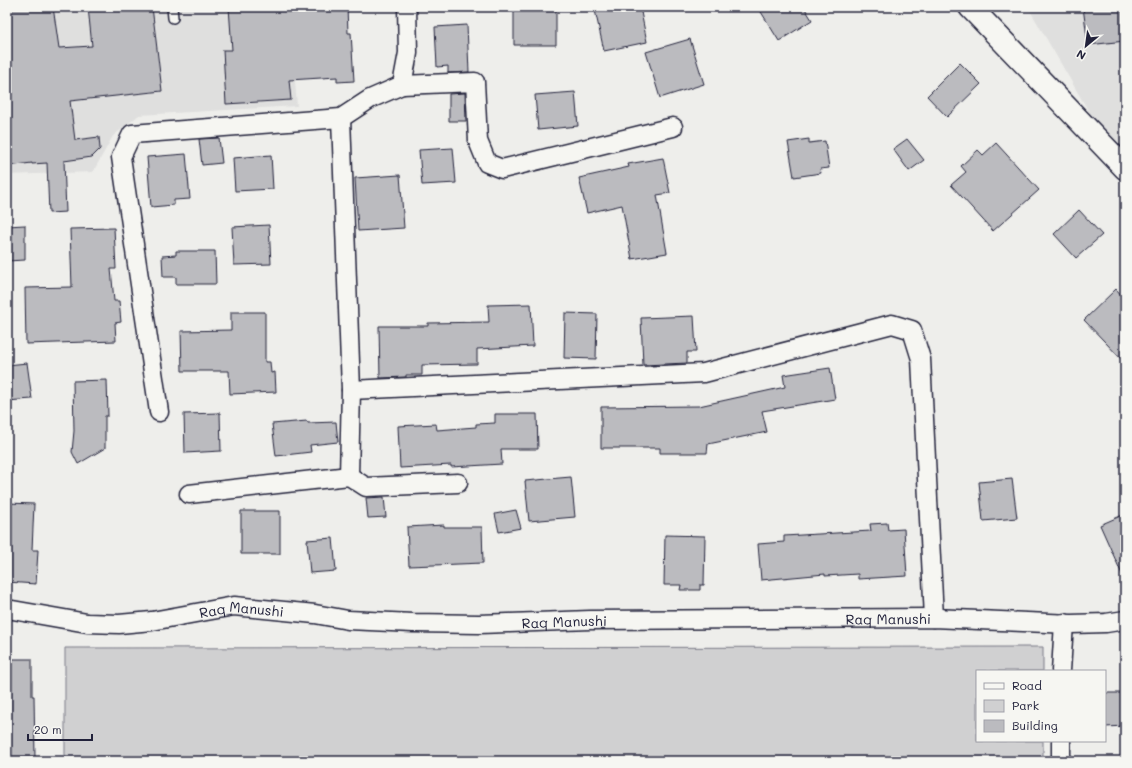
<svg xmlns="http://www.w3.org/2000/svg" width="1132" height="768" font-family="Mali,sans-serif">
  <style>
    .built { fill: #dfdfde }
    .green { fill: #d0d0d1; stroke: #797986 }
    .building { fill: #bbbbbf; stroke: #22223b }
    .lines { fill: none; stroke-linecap: round; stroke-linejoin: round }
    .service-casing { stroke: #22223b; stroke-width: 12 }
    .minor-casing { stroke: #22223b; stroke-width: 21 }
    .tertiary-casing { stroke: #22223b; stroke-width: 25 }
    .service { stroke: #f6f6f2; stroke-width: 9 }
    .minor { stroke: #f6f6f2; stroke-width: 18 }
    .tertiary { stroke: #f6f6f2; stroke-width: 22 }
    .labels { text-anchor: middle; dominant-baseline: central; stroke-width: 4; stroke-linejoin: round; paint-order: stroke }
    .street-label { font-size: 14px; fill: #22223b; stroke: #f6f6f2 }
  </style>
  <rect width="100%" height="100%" fill="#eeeeeb"/>
  <filter id="ink" filterUnits="userSpaceOnUse"><feTurbulence type="fractalNoise" baseFrequency=".025" numOctaves="2"/><feDisplacementMap in="SourceGraphic" scale="8" xChannelSelector="R" yChannelSelector="G"/><feConvolveMatrix kernelMatrix="1 2 1 2 8 2 1 2 1" color-interpolation-filters="sRGB"/></filter>
  <g filter="url(#ink)">
    <path class="built" d="M7,7h282l8,99 -158,9 -26,21 -20,36 -86,3z
      M1028,7h97v146l-33,-36z"/>
    <path class="green" d="M1043,647v24h-66v70h66v20h-978v-113z"/>
    <path class="building" d="M7,7h46l6,41 33,-2 -4,-39h64l10,84 -92,10 5,39 24,-3 1,12 -8,8 -28,4 2,51 -17,1 -2,-50 -15,1v-1l-25,3z
      M229,7h118l1,26h3l3,48 -17,1v-5l-48,3 2,20 -65,4 -3,-54h9z
      M514,7h42v38h-42z
      M610,7h30l7,35 -43,9 -9,-41z
      M758,7h46l8,13 -33,21z
      M1083,7h42v34l-37,4z
      M467,25l2,47 -21,1v-7l-11,1 -2,-40z
      M690,39l14,45 -44,14 -14,-46z
      M960,63l21,21 -34,33 -20,-21z
      M575,92l3,34 -40,4 -3,-35z
      M465,93l1,28h-17v-27z
      M219,138l3,25 -20,2 -3,-26z
      M809,139v4l16,-2 4,27 -9,1 1,4 -27,4 -6,-35z
      M907,139l17,21 -15,11 -16,-22z
      M996,143l43,47 -46,41 -42,-46 15,-13 -5,-6 17,-16 5,5z
      M453,148l3,35 -34,2 -3,-35z
      M186,154l4,45 -16,1v5l-23,2 -4,-50z
      M271,155l2,34 -38,2 -2,-33z
      M663,158l7,35 -13,2 10,58 -35,6 -10,-54 -35,8 -8,-35 50,-11 -1,-3z
      M400,175l4,53 -46,3 -3,-53z
      M1079,210l23,25 -26,23 -22,-24z
      M25,225v35l-18,1v-35z
      M269,225l2,39 -37,1 -2,-38z
      M114,228l2,41h-5l3,32h5l2,21 -6,1 1,18 -90,3 -1,-56 47,-1 -2,-58z
      M176,251h39l1,33h-40v-7h-13l-1,-21 14,-1z
      M1116,289l9,10v64l-41,-43z
      M531,304l2,42 -56,3v15l-55,1v10h-16v2l-26,1 -1,-52h49v-3l61,-1 -1,-17z
      M231,312h34v50h5l1,11 4,-1 1,20 -46,2 -1,-23h-47l-1,-40 50,-1z
      M565,313l32,1 -1,45 -32,-1z
      M694,316l2,36h-9v11l-44,2 -2,-47z
      M27,363l5,36 -25,2v-36z
      M830,368l5,31 -73,12 5,21 -59,12 -1,9h-47v-5h-59v-41l98,-1 86,-19 -2,-12z
      M107,380l1,36h-3v32l-27,16 -6,-12 2,-21 -1,-50z
      M220,413l1,38 -36,2 -1,-39z
      M495,414h42l1,35h-37l1,15 -51,3v-2l-51,3 -2,-42 38,-2 1,6 39,-3v-3l19,-1z
      M307,421l1,2 28,-1 2,20 -28,3 1,7 -35,4 -4,-32z
      M571,477l4,40 -46,4 -4,-40z
      M1012,479l5,39 -34,3 -4,-39z
      M384,497l2,20 -18,1 -2,-20z
      M7,503l27,1 -2,46h6l-2,34 -29,-2z
      M516,510l5,18 -22,4 -4,-18z
      M241,511h39v43h-39z
      M1125,514v67l-25,-56z
      M887,523l1,7 16,-1 3,47 -49,3v-5l-33,2v-2l-64,6 -3,-36 26,-2v-6l87,-5 -1,-7z
      M444,525v2h38l1,36 -74,3 -2,-39z
      M665,535l40,1 -1,49h-4v5h-20l1,-5h-17z
      M333,538l3,33 -26,2 -3,-33z
      M7,659h25v37h2l1,62h-28z
      M1105,693h20v33l-20,1z"/>
    <g class="lines">
      <g class="service-casing">
        <path id="service" d="M172,7l1,11"/>
      </g>
      <g class="minor-casing">
        <g id="minor">
          <path d="M402,85l6,-32 -1,-46"/>
          <path d="M341,118l10,272 -2,86"/>
          <path d="M351,390l353,-17 188,-49 20,6 9,29 13,259"/>
          <path d="M159,412l-38,-255 11,-23 209,-16 29,-19 32,-14 73,-3 3,59 9,22 15,6 171,-42"/>
          <path d="M189,494l160,-18 17,11 92,-4"/>
          <path id="s1" d="M7,609l80,14 32,1 33,-3 82,-15 81,8 33,6 65,3 66,1 111,-4 344,-2 137,6 35,-1 19,-3"/>
          <path d="M1061,671l3,-48"/>
          <path d="M1061,741v20"/>
        </g>
      </g>
      <g class="tertiary-casing">
        <path id="tertiary" d="M970,7l155,161"/>
      </g>
      <use href="#service" class="service"/>
      <use href="#minor" class="minor"/>
      <use href="#tertiary" class="tertiary"/>
    </g>
  </g>
  <g class="labels">
    <g class="street-label">
      <text stroke="none"><textPath href="#s1" startOffset="237">Raq Manushi</textPath></text>
      <text stroke="none"><textPath href="#s1" startOffset="885">Raq Manushi</textPath></text>
      <text stroke="none"><textPath href="#s1" startOffset="561">Raq Manushi</textPath></text>
    </g>
  </g>
  <rect width="1132" height="768" fill="none" stroke="#f6f6f2" stroke-width="24"/>
  <rect x="12" y="12" width="1108" height="744" fill="none" stroke="#22223b" stroke-width="1.5" filter="url(#ink)"/>
  <rect x="976" y="670" width="130" height="72" fill="#f6f6f2" stroke="#a1a1a9"/>
  <rect x="984" y="683" width="20" height="6" fill="#f6f6f2" stroke="#a1a1a9"/>
  <text x="1012" y="690" font-size="12" fill="#22223b">Road</text>
  <rect x="984" y="700" width="20" height="12" fill="#d0d0d1" stroke="#a1a1a9"/>
  <text x="1012" y="710" font-size="12" fill="#22223b">Park</text>
  <rect x="984" y="720" width="20" height="12" fill="#bbbbbf" stroke="#a1a1a9"/>
  <text x="1012" y="730" font-size="12" fill="#22223b">Building</text>
  <g transform="translate(1086 46) rotate(209)" stroke="#f6f6f2" stroke-width="3" paint-order="stroke">
  <path d="M0-3L7 15L0 10L-7 15Z" fill="#22223b"/>
  <text y="-6" font-size="11" font-weight="bold" text-anchor="middle" fill="#22223b">N</text>
  </g>
  <path d="M28 734v6h64v-6" fill="none" stroke="#22223b" stroke-width="2"/>
  <text x="34" y="734" font-size="12" fill="#22223b" stroke="#f6f6f2" stroke-width="3" paint-order="stroke">20 m</text>
</svg>
